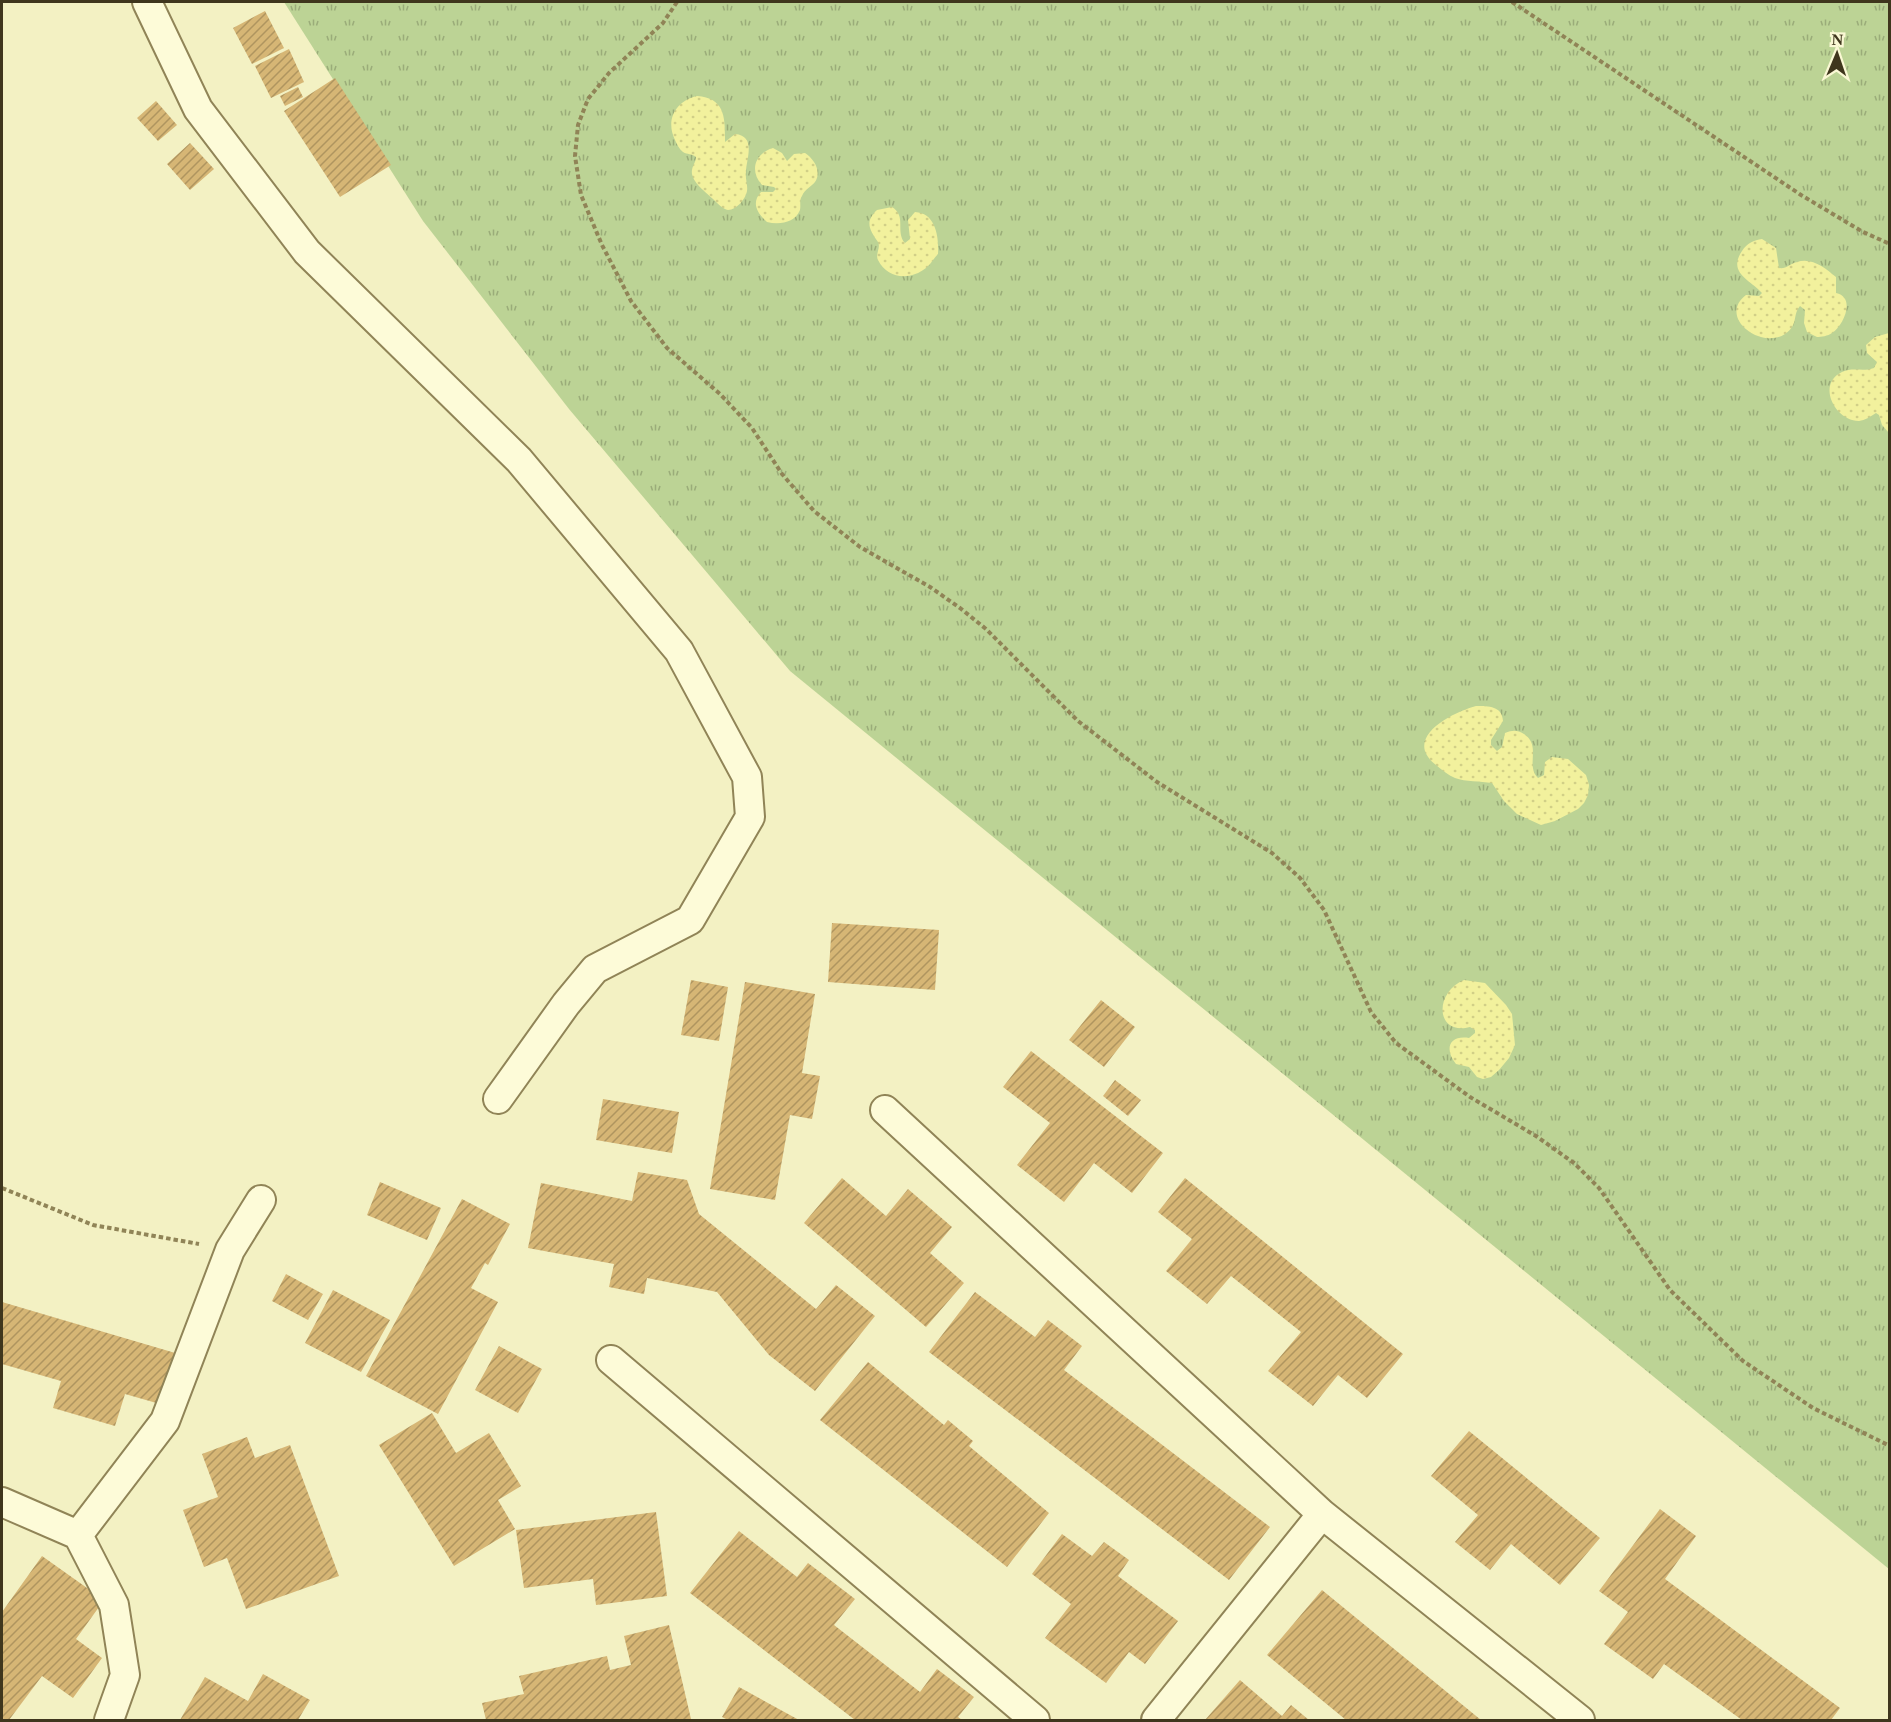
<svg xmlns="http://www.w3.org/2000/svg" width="1891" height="1722" font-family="Georgia,serif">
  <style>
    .grass { fill: url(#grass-tufts) }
    .sand { fill: url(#sand-dots) }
    .building { fill: url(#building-hatch) }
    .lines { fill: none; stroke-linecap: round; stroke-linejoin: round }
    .street-casing { stroke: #908457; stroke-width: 32 }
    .path { stroke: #908457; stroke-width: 4; stroke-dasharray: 4.5 3; stroke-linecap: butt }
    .street { stroke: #fdfbd8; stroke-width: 28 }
  </style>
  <defs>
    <pattern id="grass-tufts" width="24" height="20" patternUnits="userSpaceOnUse" patternTransform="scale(1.5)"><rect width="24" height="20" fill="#bcd395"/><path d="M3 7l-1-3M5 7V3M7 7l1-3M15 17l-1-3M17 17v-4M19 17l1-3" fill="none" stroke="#9aac79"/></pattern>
    <pattern id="sand-dots" width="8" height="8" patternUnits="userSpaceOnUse" patternTransform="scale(1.5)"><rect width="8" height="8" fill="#f2f19d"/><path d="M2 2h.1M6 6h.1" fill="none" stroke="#d1cf87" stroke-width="1.8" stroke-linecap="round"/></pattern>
    <pattern id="building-hatch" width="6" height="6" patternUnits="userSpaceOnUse" patternTransform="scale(1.5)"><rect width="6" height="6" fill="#d6b675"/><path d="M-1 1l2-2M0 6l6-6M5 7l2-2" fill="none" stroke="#af955f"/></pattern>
  </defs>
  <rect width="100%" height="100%" fill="#f3f1c3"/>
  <path class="grass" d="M284,2h1605v1567l-1099,-898 -221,-262 -146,-188z"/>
  <path class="sand" d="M697,96c29,2 28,23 28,46l10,-8c22,2 11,25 11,38 -1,7 2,13 1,19 -1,7 -10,19 -19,19 -5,-1 -11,-7 -15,-11 -7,-7 -23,-18 -21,-29 1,-6 4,-8 4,-13 -5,-4 -8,-2 -13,-5 -4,-3 -6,-8 -8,-12 -10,-21 1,-39 22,-44z
    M773,148l9,5 5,8 7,-7 11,-1c9,6 17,18 10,29 -4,5 -10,7 -13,14 -3,4 -1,9 -2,14 -5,13 -21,15 -33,12 -10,-9 -16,-19 -6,-30h12l3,-3 -2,-2 -12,-2c-13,-14 -7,-32 11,-37z
    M892,207c15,9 3,25 13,36l5,-4 -2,-19 7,-8c21,1 24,25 23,42 -4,4 -7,10 -12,14 -15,12 -38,12 -48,-8 -3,-6 3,-12 0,-18 -8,-12 -14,-20 -1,-32z
    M1762,239l14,9 3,20c8,1 10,-4 18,-6 15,-5 28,6 39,15v16c20,4 8,32 -4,40 -4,3 -11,4 -15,4l-10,-5 -3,-9 1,-13 -5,-4c-8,9 -1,19 -15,28 -24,16 -68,-17 -39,-39l13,1 3,-3c-11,-13 -35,-20 -20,-42 5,-8 12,-11 20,-12z
    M1889,333h1l-1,100 -7,-8 -3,-10 -3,-2c-6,4 -11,7 -17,8 -24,0 -43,-37 -17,-49 10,-5 22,0 32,-4l3,-6 -10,-9 -1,-8 9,-8z
    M1476,706c13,0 26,0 27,15l-12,19v5l6,6 5,-4 3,-14c8,-3 12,-3 19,1 18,12 1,31 14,44l6,-3 1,-13 7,-5 16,2 18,16 3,10 -1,10 -4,8 -6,6 -23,12 -14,4 -24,-11 -13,-13 -12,-18c-12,-2 -26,-1 -37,-5 -7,-3 -13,-8 -19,-13 -35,-27 17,-53 40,-59z
    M1464,980l21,3 21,22 6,9 3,31 -6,13 -10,12 -8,7 -8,2 -6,-2 -8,-10 -13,-3c-12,-15 -7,-29 13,-26l6,-5v-3l-5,-3c-35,9 -36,-35 -6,-47z"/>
  <path class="building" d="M265,11l19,37 -32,16 -19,-36z
    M289,49l15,33 -33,16 -16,-32z
    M335,78l56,87 -51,32 -56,-86z
    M298,87l5,10 -18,9 -5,-10z
    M156,101l21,24 -19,16 -21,-23z
    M190,143l24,26 -24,21 -23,-26z
    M832,923l107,7 -4,60 -107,-8z
    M691,980l37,7 -9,54 -38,-6z
    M745,982l70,12 -13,79 18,3 -8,43 -22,-4 -15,85 -65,-11z
    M1101,1000l34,27 -31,40 -35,-27z
    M1031,1051l132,102 -31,40 -38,-30 -30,39 -47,-37 33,-42 -47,-36z
    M1115,1080l26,20 -13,16 -25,-20z
    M603,1099l76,13 -7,41 -76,-13z
    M638,1172l49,8 12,34 117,95 20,-24 39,31 -60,75 -46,-36 -52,-63 -70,-14 -3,16 -35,-7 5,-23 -86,-16 13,-65 91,18z
    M842,1178l44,38 22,-27 44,38 -22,26 34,30 -38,44 -122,-104z
    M1185,1178l218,176 -36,44 -29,-23 -25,31 -45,-35 33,-39 -70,-56 -24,28 -41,-33 26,-32 -34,-27z
    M380,1182l61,26 -14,32 -60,-25z
    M462,1199l48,25 -22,41 -3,-2 -14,25 27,14 -60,112 -72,-38z
    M286,1274l37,20 -15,26 -36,-19z
    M333,1290l57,30 -29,52 -56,-29z
    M975,1292l60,45 13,-17 34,26 -18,24 206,157 -41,53 -300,-228z
    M2,1302l180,53 -15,51 -42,-12 -10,32 -62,-18 8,-27 -59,-17z
    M499,1346l43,23 -24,44 -43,-23z
    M868,1362l76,63 4,-5 25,21 -4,5 80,67 -42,54 -187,-147z
    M432,1413l24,40 33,-20 32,53 -23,14 17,29 -61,37 -75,-121z
    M1469,1431l131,107 -40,47 -49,-41 -21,26 -35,-28 23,-27 -47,-39z
    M247,1437l8,21 35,-13 49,131 -93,33 -19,-51 -23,9 -21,-57 35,-13 -16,-43z
    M1660,1509l36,27 -31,43 175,129 -9,12h-89l-78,-56 -11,15 -49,-35 24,-32 -29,-21z
    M656,1512l11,84 -71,9 -3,-26 -69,9 -8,-58z
    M739,1531l58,46 11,-14 47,36 -21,26 86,67 17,-23 37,28 -16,20 4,3h-107l-165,-127z
    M1062,1534l30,22 12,-14 25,18 -11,16 60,45 -33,43 -16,-12 -23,31 -61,-45 26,-34 -39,-30z
    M42,1556l62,44 -28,39 26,19 -29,40 -31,-22 -33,44h-7v-108z
    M1322,1590l159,130h-135l-79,-65z
    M669,1625l22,94 -205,1 -4,-17 42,-9 -5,-18 88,-20 3,14 21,-5 -7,-29z
    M263,1674l47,26 -12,20h-118l25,-43 43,24z
    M1240,1680l42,36 9,-11 18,15h-104z
    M739,1687l60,33h-71l-6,-3z"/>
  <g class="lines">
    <g class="street-casing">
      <path id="street" d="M147,2l51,107 109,143 212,208 160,191 68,126 3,40 -60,103 -95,49 -29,35 -68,95
        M885,1110l437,404 258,206
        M611,1360l424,360
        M2,1502l76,33 36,70 11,70 -16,45
        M78,1535l87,-114 65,-171 31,-50
        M1156,1720l166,-206"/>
    </g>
    <path class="path" d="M677,2l-14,21 -54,50 -21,26 -10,26 -3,31 6,39 21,50 29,56 36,47 53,46 32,34 30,46 32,37 46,36 70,40 30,21 26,21 92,92 79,61 115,71 28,25 24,32 47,102 25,31 74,54 66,39 38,27 25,25 71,102 73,71 70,47 77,38
      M1512,2l289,193 62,37 27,12
      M2,1188l91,37 106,19"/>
    <use href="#street" class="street"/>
  </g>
  <rect width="1891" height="1722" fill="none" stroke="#3f361d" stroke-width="6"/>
  <g transform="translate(1837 54) rotate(2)" stroke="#faf8d4" stroke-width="4.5" paint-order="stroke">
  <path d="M0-4.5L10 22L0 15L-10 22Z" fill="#3f361d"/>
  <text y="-9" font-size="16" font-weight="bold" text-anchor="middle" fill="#3f361d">N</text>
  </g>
</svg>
